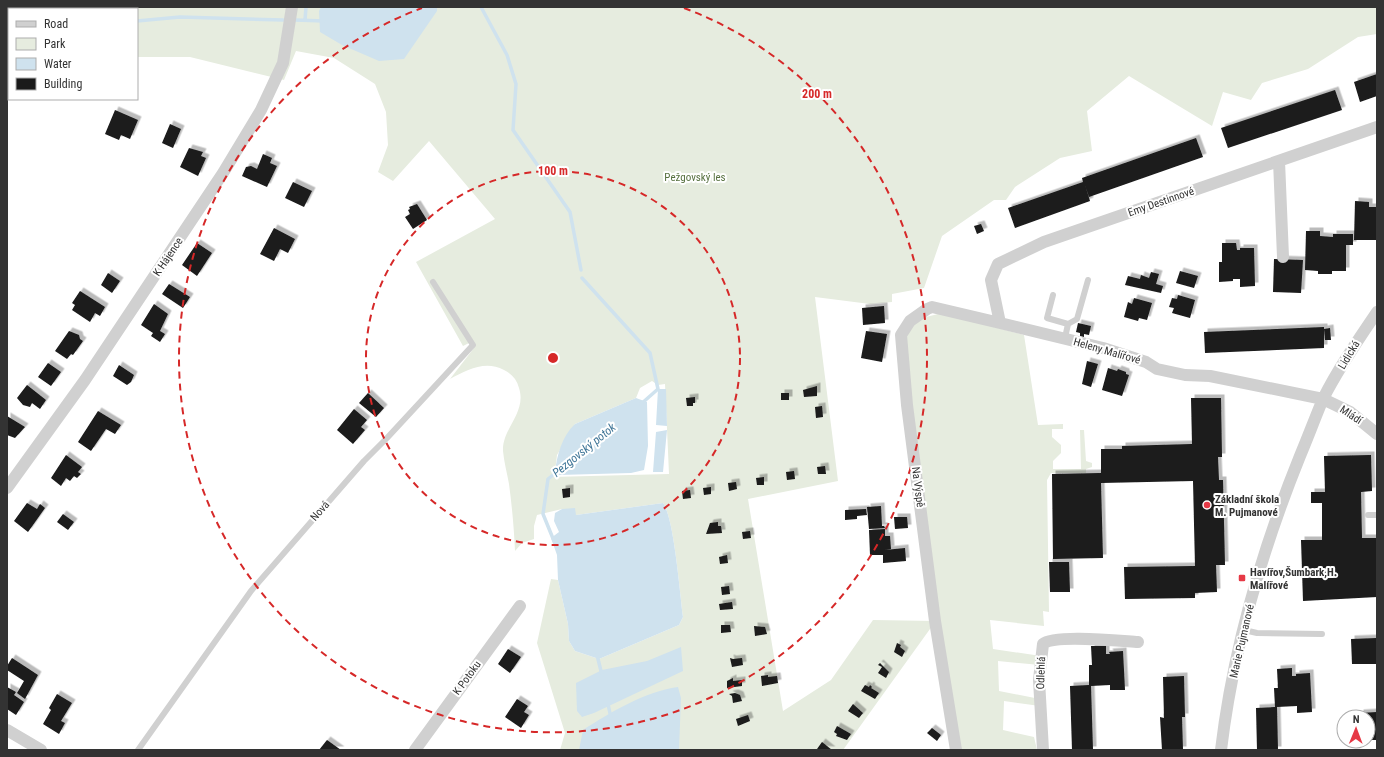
<svg xmlns="http://www.w3.org/2000/svg" width="1384" height="757" font-family="'Roboto Condensed',sans-serif">
  <style>
    .green { fill: #e6ecdf; fill-rule: evenodd }
    .water { fill: #cfe2ee }
    .lines { fill: none; stroke-linecap: round; stroke-linejoin: round }
    .stream { stroke: #cfe2ee; stroke-width: 3.5 }
    .building { fill: #1a1a1a; filter: url(#shadow) }
    .service { stroke: #d0d0d0; stroke-width: 6 }
    .minor { stroke: #d0d0d0; stroke-width: 12 }
    .ring { fill: none; stroke: #d62828; stroke-width: 2; stroke-dasharray: 7 5 }
    .poi-dot { fill: #e63946; stroke: #fff; stroke-width: 1.5 }
    .labels { text-anchor: middle; dominant-baseline: central; stroke-width: 4; stroke-linejoin: round; paint-order: stroke }
    .park-label { font-size: 11px; fill: #56703f; stroke: #fff }
    .street-label { font-size: 11px; fill: #333; stroke: #fff }
    .poi-label { font-size: 11px; font-weight: bold; fill: #333; stroke: #fff; text-anchor: start }
    .water-label { font-size: 12px; font-style: italic; fill: #3f7597; stroke: #fff }
    .centre { fill: #d62828; stroke: #fff; stroke-width: 2 }
    .ring-label { font-size: 12px; text-anchor: middle; font-weight: bold; fill: #d62828; stroke: #fff; stroke-width: 4; stroke-linejoin: round; paint-order: stroke }
  </style>
  <defs>
    <filter id="shadow"><feDropShadow dx="3.5" dy="-3.5" stdDeviation="0" flood-color="#0004"/></filter>
  </defs>
  <rect width="100%" height="100%" fill="#fff"/>
  <path class="green" d="M7,7h1370v27l-19,3 -50,32 -46,14 -11,17 -28,-8 -11,34 -83,-50 -42,35 5,40 -32,7 -45,29 -9,13h-12l-52,36 -18,52 -32,6v8l-22,2 -55,-7 23,184 -90,18 35,212 48,-31 42,-60 62,1 -32,-263 7,-37 32,-8 82,22 14,90 25,-1v5h-11v8l9,8v8l-8,8v8h28l-1,-39h4l2,31 6,2v4l-6,2v4h-35l-4,7 2,132 -6,-1 1,15 -54,-6 3,29 48,7 -1,9 -42,-4 1,30 41,8v7l-36,-5 -1,29 31,7 3,13h-81l-21,-128 -92,128h-283l5,-17 -28,-90 14,-64 7,1 10,44 1,17 6,10 24,8 80,-34 4,-8c-3,-22 -9,-100 -20,-114l-87,12 -14,-6 -25,6 -3,11v13l-12,4 -7,8c-1,-22 -3,-45 -6,-67 -2,-11 -5,-22 -6,-33 -1,-23 24,-38 16,-63 -2,-8 -7,-14 -15,-18 -19,-10 -37,0 -54,9l24,-31 -5,-5 -6,3 -47,-84 79,-43 -66,-78 -36,40 -15,-9 10,-27 -2,-33 -11,-28 -41,-26 -38,-7 -12,29 -94,-23h-53v-48h-128v49l-2,-1zM652,381l6,4 7,-1 4,90 -118,3 4,-5 2,-17 18,-31 61,-26 4,-10z"/>
  <path class="water" d="M321,7h116v4l-33,48 -25,2 -37,-16 -22,-13 -1,-21z
    M658,389h8l1,37 -11,-1z
    M636,398l11,4 1,44 -4,24 -13,3 -72,2 -4,-3c2,-17 7,-36 20,-48z
    M667,430l-4,42h-10l3,-40z
    M663,503c11,14 17,92 20,114l-4,8 -80,34 -24,-8 -6,-10 -1,-17 -10,-44 -1,-25 -6,-17 8,-6 -5,-11 1,-8 7,-4 13,-1 1,7z
    M681,647l2,24 -89,42 -12,4 -5,-6 -1,-28 26,-13 45,-9z
    M678,687l3,11 -2,52h-100l4,-20c28,-18 61,-38 95,-43z"/>
  <g class="lines">
    <path class="stream" d="M481,7l26,48 9,29 -3,46 57,82 11,58
      M295,20l29,1
      M305,20l1,-13
      M137,21l43,-4 103,3
      M582,278l68,75 8,36 -17,15
      M554,541l-11,-27 5,-35 10,-8
      M597,655l5,20
      M608,704l3,14"/>
  </g>
  <path class="building" d="M1377,74v22l-17,6 -6,-20z
    M1335,90l7,20 -114,38 -7,-20z
    M115,110l23,10 -8,19 -9,-4 -2,5 -14,-6z
    M170,124l11,5 -8,19 -11,-5z
    M1196,138l7,19 -114,40 -4,-12 5,16 -75,27 -7,-20 75,-26 -1,-4z
    M189,148l14,4 -2,4 5,2 -8,18 -18,-9z
    M263,154l9,4 -2,5 7,3 -10,21 -25,-11 4,-9 5,-1 6,3z
    M293,182l19,9 -8,16 -19,-9z
    M1355,201l14,1v5h8v33h-23z
    M417,204l10,16 -14,9 -8,-12 5,-3 -2,-4 2,-1 -1,-2z
    M981,224l3,7 -7,3 -3,-8z
    M274,228l21,11 -7,14 -8,-4 -6,12 -14,-7z
    M1306,231h14v5l13,1v-3h20v11h-7v26h-14v3h-14v-3l-13,-1z
    M197,243l15,10 -15,23 -15,-11z
    M1222,243h14l1,7h3v-2h14l1,38 -15,1v-8h-7v2l-14,1v-20h3z
    M1274,259l29,1 -2,33 -28,-1z
    M1180,271l18,5 -4,12 -18,-5z
    M1151,272l8,2 -3,10 7,2 -2,7 -36,-8 3,-9 12,3 1,-4 8,3z
    M108,273l12,8 -8,12 -11,-8z
    M169,284l21,13 -7,11 -21,-14z
    M80,291l25,16 -5,9 -5,-3 -5,9 -18,-12 3,-5 -3,-2z
    M1178,295l17,5 -5,18 -18,-5 2,-5 -5,-1 3,-9 5,1z
    M1134,298l18,5 -5,17 -8,-2 -1,3 -14,-4 4,-15 4,2z
    M154,304l14,10 -8,17 5,3 -5,8 -9,-6 2,-3 -12,-8z
    M884,306l1,17 -22,2 -1,-17z
    M1078,323l13,3 -2,9 -5,-1v3l-4,-1v-3l-4,-1z
    M1324,327v21l-119,5 -1,-21z
    M1330,328l1,12h-6l-1,-11z
    M69,331l10,4 1,4 3,2 -10,14 -2,-1 -4,5 -12,-8z
    M866,331l21,3 -5,28 -21,-4z
    M1087,361l11,3 -7,23 -9,-3z
    M48,363l13,9 -10,14 -13,-9z
    M119,365l15,10 -3,7 -4,3 -14,-9z
    M1108,368l9,3 1,-2 8,3v2l3,1 -7,21 -20,-6z
    M27,385l19,15 -6,9 -8,-6 -2,4 -7,-2 -6,-7z
    M817,386v10l-13,1 -1,-7z
    M368,393l16,15 -8,9 -17,-14z
    M781,393h8v7h-8z
    M695,397v6h-2v3h-6l-1,-8z
    M1191,398h30l1,59h-4l1,23h4l2,85h-9l1,27 -22,1v5l-70,1 -1,-32 71,-1 -2,-85 -92,2 2,75 -50,1 -1,-85 49,-1v-24h21v-3l70,-2z
    M822,406l1,11 -7,1 -1,-11z
    M354,409l13,11 -6,7 4,3 -12,14 -16,-14z
    M98,411l23,14 -6,9 -9,-5 -15,22 -13,-9z
    M7,416l18,11 -10,11 -8,-3z
    M66,455l16,12 -4,5 3,2 -4,4 -3,-2 -4,5 -4,-3 -5,8 -10,-8z
    M1371,455l1,36 -11,1 1,46h14l1,59 -74,4 -2,-61h21v-37h-11v-11h14l-1,-36z
    M825,466l1,8h-8l-1,-7z
    M794,471l1,8 -8,1 -1,-8z
    M764,477v8h-7l-1,-7z
    M736,482l1,7 -8,2 -1,-8z
    M711,487v7l-7,1 -1,-7z
    M570,488v9l-7,1 -1,-9z
    M690,490l1,8 -8,1 -1,-8z
    M27,503l10,6 3,-5 5,4 -17,24 -14,-11z
    M881,506l1,20h2l1,2 -16,1 -2,-22z
    M866,509l1,6 -10,1v3l-12,1v-10z
    M63,514l11,8 -6,8 -11,-8z
    M894,517h13l1,11 -13,1z
    M718,522v4h3l1,7 -16,1 4,-11z
    M885,529v7h5l1,13 -6,1 20,-2 1,13 -23,2v-8h-13l-1,-25z
    M750,531l1,7 -8,1 -1,-7z
    M727,555l1,8 -8,1 -1,-7z
    M1049,562h20l1,30h-20z
    M729,586l1,8 -8,1 -1,-8z
    M732,602l1,7 -13,1 -1,-6z
    M721,625h9l1,7 -10,1z
    M754,626l11,1 2,7 -12,2z
    M1377,638v26h-25l-1,-25z
    M897,643l4,2 -1,2 5,4 -3,6 -8,-5z
    M1091,646h15v8h4l-1,-2 14,-1 2,39h-15v-5l-19,1 2,64h-21l-2,-64 19,-1v-20h3z
    M508,649l13,8 -11,16 -12,-9z
    M12,658l26,17 -13,24 -8,-6 7,-12 -17,-11v-4z
    M730,658l3,1 9,-1 1,7 -11,2z
    M880,663l9,9 -3,6 -8,-5 4,-6 -4,-2z
    M1292,668v8h4v-2l14,-1 2,39 -15,1v-7l-20,1 1,43h-21l-1,-42 19,-1 -1,-19h4l-1,-19z
    M768,675v2l9,-1 1,7 -16,3 -1,-10z
    M1184,676l1,41h-3l1,33h-21l-2,-33 4,1 -1,-41z
    M733,678v3l9,-1v6l-15,2v-7z
    M865,685l4,2 1,-2 2,2 -1,1 8,5 -4,6 -14,-8z
    M7,687l9,5 -2,3 10,7 -8,13 -9,-6z
    M735,693l5,2 2,6 -9,2 -1,-7 -3,-2z
    M57,694l15,9 -11,18 4,2 -6,11 -16,-10 8,-14 -2,-2z
    M517,699l11,7 -4,6 5,3 -8,13 -16,-11z
    M853,704l10,9 -4,5 -11,-7z
    M1377,712v28h-9v-23h-8v-4z
    M748,715l2,6 -12,5 -2,-7z
    M837,726l14,8 -4,6 -11,-4 1,-2 -3,-2z
    M932,728l9,7 -4,6 -10,-8z
    M327,740l14,10h-22z
    M822,742l10,8 -15,-1z"/>
  <g class="lines">
    <path class="service" d="M1053,295l-6,23 21,6
      M1065,338l3,-14 9,-5 11,-39
      M1368,515h9
      M1244,630l13,3 65,1
      M138,750l113,-159 113,-130 23,-23 86,-93 -40,-63"/>
    <path class="minor" d="M1377,127l-333,115 -46,22 -7,16 9,43 103,25 43,14 11,7 28,6 25,1 113,23 27,13 27,22
      M1279,161l4,96
      M7,488l78,-108 138,-207 38,-63 22,-47 9,-56
      M7,730l34,20
      M415,750l105,-144
      M956,750l-21,-129 -28,-216 -6,-70 9,-14 17,-12 5,-2 68,16
      M1043,750l-4,-70 4,-36c11,-10 78,-3 95,-2
      M1221,750c12,-101 41,-200 79,-294 8,-19 15,-38 23,-57 15,-30 35,-59 54,-87"/>
  </g>
  <g class="ring">
    <circle cx="553" cy="358" r="187"/>
    <path d="M684 8A374 374 0 1 1 422 8"/>
  </g>
  <g class="poi-dot">
    <circle cx="1207" cy="505" r="4"/>
    <rect x="1238" y="574" width="8" height="8" rx="2"/>
  </g>
  <g class="labels">
    <g class="park-label">
      <text x="695" y="177">Pežgovský les</text>
    </g>
    <g class="street-label">
      <text transform="translate(1161 202) rotate(-19)">Emy Destinnové</text>
      <text transform="translate(168 257) rotate(-56)">K Hájence</text>
      <text transform="translate(1107 351) rotate(16)">Heleny Malířové</text>
      <text transform="translate(1349 355) rotate(-59)">Lidická</text>
      <text transform="translate(1351 415) rotate(33)">Mládí</text>
      <text transform="translate(918 487) rotate(83)">Na Výspě</text>
      <text transform="translate(320 511) rotate(-49)">Nová</text>
      <text transform="translate(1242 641) rotate(-77)">Marie Pujmanové</text>
      <text transform="translate(1041 673) rotate(-88)">Odlehlá</text>
      <text transform="translate(467 678) rotate(-54)">K Potoku</text>
    </g>
    <g class="poi-label">
      <text x="1215" y="499">Základní škola<tspan x="1215" dy="13">M. Pujmanové</tspan></text>
      <text x="1250" y="572">Havířov,Šumbark,H.<tspan x="1250" dy="13">Malířové</tspan></text>
    </g>
    <g class="water-label">
      <text transform="translate(584 450) rotate(-39)">Pezgovský potok</text>
    </g>
  </g>
  <circle cx="553" cy="358" r="6" class="centre"/>
  <g class="ring-label">
    <text x="817" y="98">200 m</text>
    <text x="553" y="175">100 m</text>
  </g>
  <rect width="1384" height="757" fill="none" stroke="#333333" stroke-width="16"/>
  <rect x="8" y="8" width="130" height="92" fill="#ffffff" stroke="#adadad"/>
  <rect x="16" y="21" width="20" height="6" fill="#d0d0d0" stroke="#adadad"/>
  <text x="44" y="28" font-size="12" fill="#333333">Road</text>
  <rect x="16" y="38" width="20" height="12" fill="#e6ecdf" stroke="#adadad"/>
  <text x="44" y="48" font-size="12" fill="#333333">Park</text>
  <rect x="16" y="58" width="20" height="12" fill="#cfe2ee" stroke="#adadad"/>
  <text x="44" y="68" font-size="12" fill="#333333">Water</text>
  <rect x="16" y="78" width="20" height="12" fill="#1a1a1a" stroke="#adadad"/>
  <text x="44" y="88" font-size="12" fill="#333333">Building</text>
  <g transform="translate(1356 729) rotate(1)"><circle r="19" fill="#ffffff" stroke="#adadad"/>
  <path d="M0-3L7 15L0 10L-7 15Z" fill="#e63946"/>
  <text y="-6" font-size="11" font-weight="bold" text-anchor="middle" fill="#333333">N</text>
  </g>
</svg>
